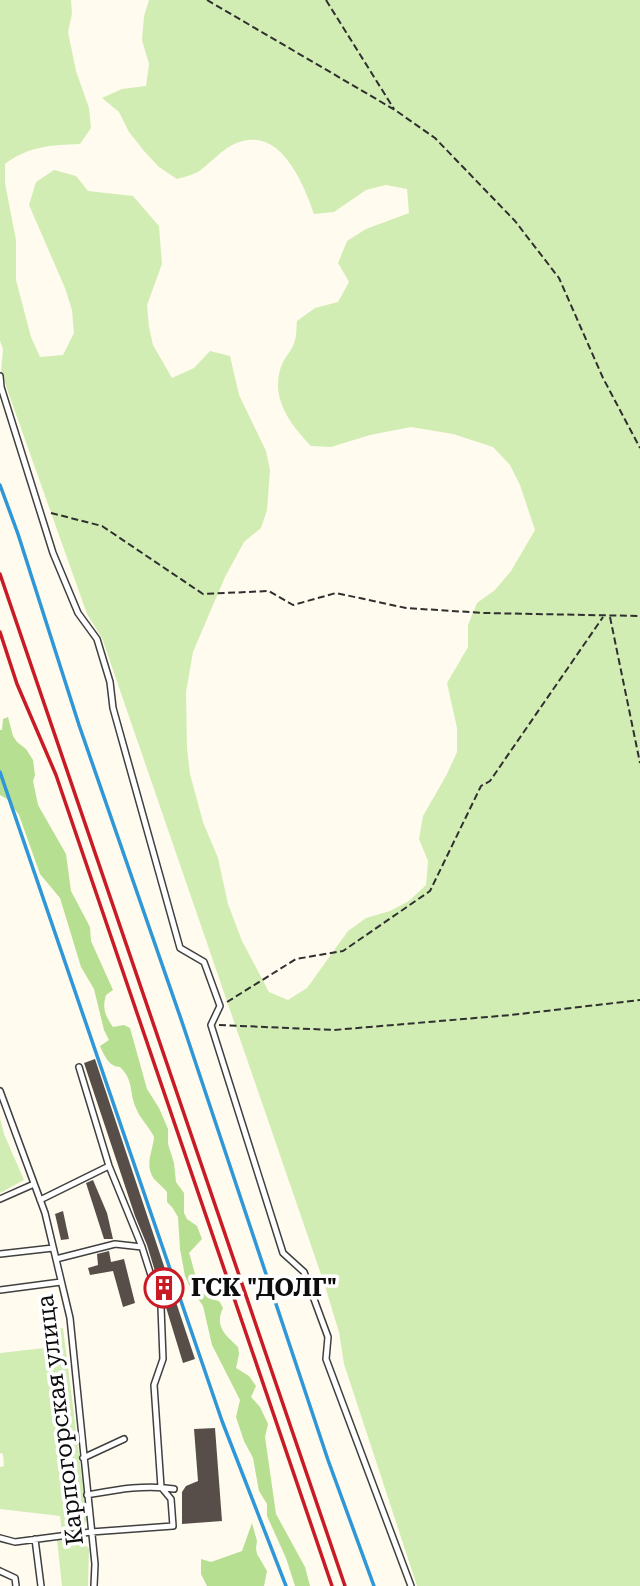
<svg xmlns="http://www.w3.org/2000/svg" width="640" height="1586" font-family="'Roboto Serif',serif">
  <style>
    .green { fill: #d2edb4 }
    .forest { fill: #b6df92 }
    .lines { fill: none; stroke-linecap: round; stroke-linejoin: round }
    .stream { stroke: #2f97d8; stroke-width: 3.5 }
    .building { fill: #574e49 }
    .service-casing { stroke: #404040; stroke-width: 8 }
    .path { stroke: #2f2f2f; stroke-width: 2; stroke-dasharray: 7 3.5; stroke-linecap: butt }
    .service { stroke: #fff; stroke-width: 5 }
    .rail { stroke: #c81b25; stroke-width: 3.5 }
    .labels { text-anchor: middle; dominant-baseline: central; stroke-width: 7; stroke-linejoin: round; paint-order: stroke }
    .poi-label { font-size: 24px; font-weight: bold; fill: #0d0d0d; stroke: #fff; text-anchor: start }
    .street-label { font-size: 24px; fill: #0d0d0d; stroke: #fff }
  </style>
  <rect width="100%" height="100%" fill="#fffbee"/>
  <path class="green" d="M0,0h71l1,14 -4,18 8,39 13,37 2,20 -11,16c-29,1 -51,2 -75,20v19l11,57v40l15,57 9,20 23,-2 11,-22 -2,-23 -7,-22 -36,-83 7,-23 18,-12 22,6 12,15 45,5 26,30 3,38 -15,41 2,22 4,18 19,33 22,-10 16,-17 20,5 9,39 27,56 4,19 -3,40 -6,18 -17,14 -19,35 -32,75 -7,40 1,57 3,25 13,48 15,36 10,46 14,37 27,51 19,8 19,-12 41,-57 18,-13 24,-7 19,-10 17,-16 2,-24 -9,-22 4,-23 24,-42 10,-22v-24l-10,-45 21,-36v-22l9,-22 18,-13 16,-19 24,-41 -15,-45 -10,-20 -17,-18 -40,-13 -42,-7 -41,8 -39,12 -20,-1c-22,-23 -43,-51 -28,-84 3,-6 9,-12 11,-19 3,-6 2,-15 3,-22l18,-13 23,-6 11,-20 -11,-19 9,-22 19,-12 43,-16 -2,-24 -21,-4 -20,5 -32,22 -20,2c-13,-37 -38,-96 -87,-66 -10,7 -19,17 -29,24 -6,3 -14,5 -21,7l-18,-12 -15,-16 -15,-19 -10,-20 -17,-14 20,-9 24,-3 3,-22 -7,-24 2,-24 5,-16h491v1586h-223l-73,-222 -5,-32 -15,-49 -222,-645 -15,-24 -86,-242 2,-23 -3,-8z
    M0,1118l4,16 20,46 -24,13z
    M63,1328l24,190 -5,12 -20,2 -2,-16 -60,-7v-42l4,-1 -1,-12 -3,-1v-100l44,-5 -1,-18z
    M80,1538l9,11 -1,37h-26l-5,-46z"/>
  <path class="forest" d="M8,717l5,19 4,6 9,7 7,11 2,15 -2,6 5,24 28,49 5,37 19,36 1,14 22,49 -7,5c-4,14 -1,20 7,32l11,-2 6,3 17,61 12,19 9,21v15l6,19 2,19 8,11v20l3,6 10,7 5,13 -13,14c5,13 7,37 20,45 4,2 8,2 11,4l3,6c-9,19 3,27 15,39l1,7 -3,14 13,8 7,10 -5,11 9,10 8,17 -3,13 11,77 29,53 5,19h-15l-9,-28 -19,-42v-12l-8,-13 -6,-33 -9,-17 -8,-24 4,-17 -28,-55 -9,-39 -12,-17 -6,-13 -5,-27 -2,-32 -6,-10 -5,-5v-10c-4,-5 -9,-9 -13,-13 -10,-14 -1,-28 0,-42 -5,-11 -14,-18 -18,-29 -7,-15 -2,-28 -16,-41 -11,0 -16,-12 -20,-21l9,-6 -5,-10 -10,-41 -13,-22 -21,-69 -20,-24 -21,-59 -12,-16 -7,-4v-65h2l1,-11z
    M252,1523l5,18 -1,7 1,6 10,17 -3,15h-57l-6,-12v-15l10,3 31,-11z"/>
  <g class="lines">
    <path class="stream" d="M0,485l18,49 61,191 103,297 146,438 46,126
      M0,772l222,649 64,165"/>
  </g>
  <path class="building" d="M95,1059l100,300 -12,4 -36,-118 -12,-29 -51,-153z
    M93,1180l14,33 6,26h-9l-18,-56z
    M63,1211l6,28 -8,1 -6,-26z
    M109,1251l2,11 13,-3 11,44 -12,4 -10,-36 -23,4 -2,-7 10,-3 -1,-11z
    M215,1428l7,93 -40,3v-32l4,-6 12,-5 -4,-52z"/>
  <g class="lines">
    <g class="service-casing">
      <path id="service" d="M0,376l1,11 52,166 25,60 19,26 13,43 3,26 67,240 24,14 16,44 -9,19 72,228 21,19 24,65 -2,22 85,227
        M0,1091l45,122 25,105 25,246 -1,22
        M0,1199l34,-15
        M40,1200l69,-34
        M0,1254l53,-6
        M56,1259l59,-15 27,3
        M0,1290l61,-8
        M83,1458l41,-19
        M87,1495c28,-5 58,-11 87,-6
        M0,1538l15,4 76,-10 82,-6 -2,-27 -10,-12 -7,-102 9,-26 -2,-52 -19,-60 -33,-81 -30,-99
        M35,1539l6,47
        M0,1571l15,7 1,8"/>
    </g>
    <path class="path" d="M207,0l188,110 40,28 80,83 44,57 44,100 37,70
      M326,0l68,109
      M51,513l51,13 101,68 66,-3 24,14 43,-12 70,15 78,5 156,3
      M610,617l30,146
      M227,1002l69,-43 47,-8 87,-60 51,-105 9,-5 113,-164
      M219,1025l115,5 177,-15 129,-15"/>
    <use href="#service" class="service"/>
    <path class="rail" d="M0,574l345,1012
      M0,632l17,52 39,91 276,811"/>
  </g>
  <defs>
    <g id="building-ring" transform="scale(2.0125)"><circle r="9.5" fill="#fff" stroke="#c81b25" stroke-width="1.5"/><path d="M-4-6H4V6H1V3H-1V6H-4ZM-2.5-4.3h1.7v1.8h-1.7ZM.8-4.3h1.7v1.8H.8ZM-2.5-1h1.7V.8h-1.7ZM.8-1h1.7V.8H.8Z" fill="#c81b25"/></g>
  </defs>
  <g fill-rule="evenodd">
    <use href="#building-ring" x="164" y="1288"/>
  </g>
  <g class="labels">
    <g class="poi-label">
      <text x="191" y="1288">ГСК "ДОЛГ"</text>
    </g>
    <g class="street-label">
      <text transform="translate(60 1420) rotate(-97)">Карпогорская улица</text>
    </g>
  </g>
</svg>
